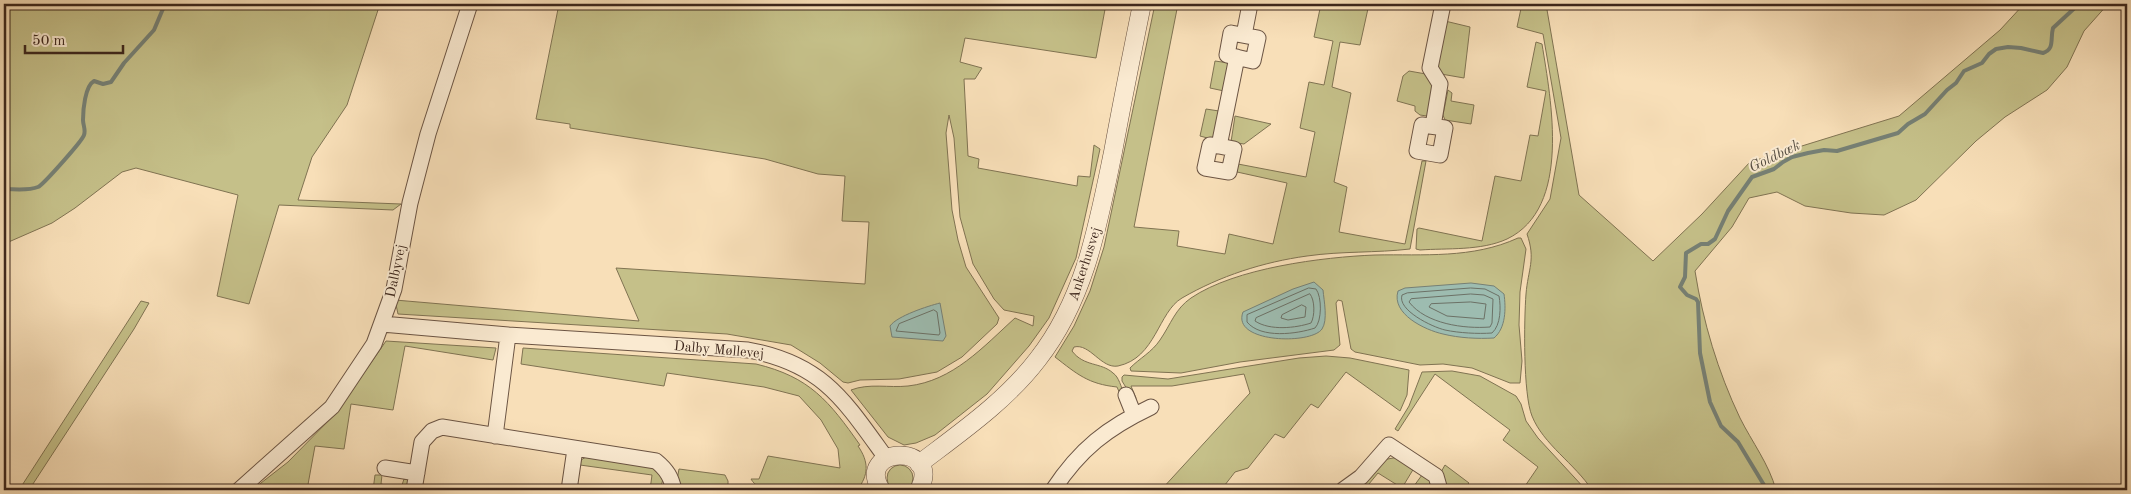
<svg xmlns="http://www.w3.org/2000/svg" width="2131" height="494" font-family="'Old Standard TT',serif">
  <style>
    .green { fill: #c5c089; stroke: #807352 }
    .water { fill: #9dbcb0; stroke: #768075 }
    .lines { fill: none; stroke-linecap: round; stroke-linejoin: round }
    .shore { stroke: #6c7166; stroke-width: 1 }
    .stream { stroke: #768075; stroke-width: 4 }
    .minor-casing { stroke: #6b5443; stroke-width: 17 }
    .tertiary-casing { stroke: #6b5443; stroke-width: 19 }
    .minor { stroke: #faead1; stroke-width: 15 }
    .tertiary { stroke: #faead1; stroke-width: 18 }
    .labels { text-anchor: middle; dominant-baseline: central; stroke-width: 4; stroke-linejoin: round; paint-order: stroke }
    .street-label { font-size: 14px; fill: #3c261c; stroke: #faead1 }
    .water-label { font-size: 15px; font-style: italic; fill: #544c41; stroke: #faead1 }
  </style>
  <rect width="100%" height="100%" fill="#f8dfb8"/>
  <filter id="stains"><feTurbulence type="fractalNoise" baseFrequency=".004" numOctaves="4"/><feColorMatrix values="0 0 0 0 .2 0 0 0 0 .09 0 0 0 0 .02 0 0 0 .5 -.17"/></filter>
  <radialGradient id="worn" r=".72"><stop offset=".6" stop-color="#630" stop-opacity="0"/><stop offset="1" stop-color="#630" stop-opacity=".3"/></radialGradient>
  <path class="green" d="M4,4h373l1,6 -31,95 -35,52 -14,43 103,4 -8,6 -114,-5 -30,99 -32,-8 21,-101 -102,-27 -14,4 -47,36 -23,15 -48,21z
    M559,4h547l-10,54 -131,-20 -5,24 22,6 -7,11h-11l4,77 11,3 -1,9 99,18 1,-10 12,1 4,-32 6,4 -24,109 -27,60 -20,28 -42,48 -52,41 -19,8 -12,2 -16,-8 -37,-47c18,-7 38,-2 57,-4 45,-5 75,-39 107,-68l18,8 1,-10 -30,-6 -10,-11 -21,-35 -13,-47 -6,-79 -5,-23 -3,18 6,77 6,30 8,27 33,51 -2,6 -35,33 -25,15 -38,7 -39,1 -12,3 -5,-1 -23,-19 -29,-18 -64,-11 -329,-20 -3,-14 244,21 -23,-53 249,16 4,-62 -27,-1 3,-45 -27,-2 -53,-15 -195,-31v-4l-34,-5z
    M1155,4h23l-44,223 45,4 -2,15 48,8 4,-20 44,10 14,-61 -50,-11 1,-8 68,13 9,-45 -15,-4 9,-46 15,3 9,-44 -19,-4 7,-33h48l-9,41 -20,-3 -8,45 19,6 -17,89 13,5 -8,45 66,12 17,-83h4l-16,88c-34,4 -68,2 -103,7 -44,6 -87,20 -125,42 -24,14 -26,60 -64,68 -17,3 -28,-23 -44,-19l-2,4c12,16 29,11 41,22 6,4 8,14 11,21h-4l-3,-7c-29,-3 -40,-13 -62,-30l19,-31 16,-35 14,-44z
    M1522,4h24l33,191 74,66 49,-47 48,-52 149,-46 101,-86 24,-26h84l-24,27 -17,36 -20,23 -42,27 -29,24 -60,59 -32,15 -33,-2 -46,-7 -28,-14 -28,6 -17,29 -37,44c8,51 23,101 45,147 12,24 29,46 36,72h-184c-17,-26 -49,-46 -60,-74 -9,-22 -8,-96 -6,-122 2,-25 10,-34 1,-60l23,-35 11,-61 -18,-104 -26,-7z
    M1445,21l25,6 -6,51 -23,-4 -5,-9z
    M1536,42l6,2c9,56 30,164 -35,195 -26,12 -60,9 -87,11l-4,-1 1,-20 2,-1 63,13 13,-65 26,5 9,-46 8,1 8,-45 -19,-4z
    M1215,61l14,2 -5,28 -14,-3z
    M1409,71l17,3 10,16 -9,26 -7,-1 -5,-4v-5l-18,-5 6,-25z
    M1448,90l4,3 -1,8 23,4 -3,19 -26,-4 -2,-5z
    M1206,109l13,2 -4,29 -15,-4z
    M1235,116l36,8 -27,20 -13,-2z
    M1518,238h3l5,11 -6,43 -1,33 3,36 -2,22h-10l-38,-15 -29,-4 -23,1 -65,-13 -4,-3 -9,-48 -4,-1 -2,3 4,42 -6,5 -94,12 -59,11 -50,-2 -1,-3c10,-10 22,-16 30,-28 11,-16 15,-31 31,-42 44,-30 132,-41 184,-43 49,-1 97,4 143,-17z
    M141,301l8,2 -15,26 -105,161h-10z
    M386,341l110,7 -3,12 -88,-14 -12,64 -42,-6 -7,45 -29,-3 -8,44 -30,-5 -1,5h-24l36,-28 49,-50z
    M523,348l233,16c54,13 73,37 104,81l-2,1c11,16 11,29 -1,44h-89c-7,-2 -13,-4 -17,-11h8l9,-23 72,12 -2,-19 -17,-29 -22,-24 -35,-9 -97,-14 -3,13 -143,-22z
    M1326,356l24,2 59,12 -2,25 -7,16 -54,-39 -28,36 -7,-4 -27,34 -9,-4 -27,34 -13,4 -14,18h-60l89,-97 -6,-19 -72,12h-41l5,12 -1,4 -13,-21v-4l2,-2 44,4 131,-21z
    M1452,371l28,5 36,20 5,8 5,17 12,17 48,52 -63,-1 15,-22 -35,-27 7,-10 -75,-56 -37,57 -3,-2 14,-23 13,-34z
    M586,457l67,9 10,13 -3,11h-10l2,-15 -72,-10 1,-5z
    M1399,457l15,11 -12,20 -24,-15 -14,17h-11l29,-30z
    M887 478a13 13 0 1 1 26 0a13 13 0 1 1-26 0Z
    M1445,465l24,18 -6,7h-17l-5,-18z
    M679,469l46,6 3,6v8l-47,-3 -4,-6z
    M375,475h7l-1,9 20,4 3,-9 5,1 -1,10h-35z
    M1422,475l8,5 3,10h-22z"/>
  <path class="water" d="M1314,282l9,8c1,11 5,30 -1,39 -11,16 -91,14 -79,-17l50,-23z
    M1471,283l23,3 10,8c2,14 2,34 -10,44 -16,1 -35,0 -51,-4 -18,-4 -52,-20 -45,-43l7,-3z
    M940,303l6,33 -3,5 -51,-4 -2,-11c7,-10 38,-20 50,-23z"/>
  <g class="lines">
    <path class="shore" d="M1309,288l7,1c6,8 6,32 -1,39 -18,6 -54,11 -68,-6v-7z
      M1471,288l14,1 14,7c2,11 2,29 -7,37 -14,1 -33,0 -47,-3 -13,-3 -48,-20 -43,-35l5,-2z
      M1310,294c5,6 5,22 1,29 -15,5 -41,8 -56,-2l1,-3z
      M1471,294l13,1 9,4 -1,24 -2,4c-26,2 -64,-3 -81,-25l2,-3z
      M1471,302l15,2 -2,15 -37,-3 -18,-9 2,-3z
      M1302,305l4,2 -1,10 -17,3 -7,-2 1,-3z
      M934,310l3,2 3,21 -1,2 -43,-4 3,-7z"/>
    <path class="stream" d="M4,189c11,0 24,2 34,-2 5,-2 45,-47 46,-52 2,-5 -1,-10 -1,-15 0,-10 2,-34 11,-39l9,3 8,-2 13,-19 30,-33 11,-26
      M1767,490l-29,-48 -17,-16 -11,-24 -10,-49 -2,-51 -2,-3 -9,-4 -7,-8 5,-10 1,-24 15,-9h7l7,-5 13,-28 24,-34 22,-8 9,-7 9,-5 16,-4 16,-3 13,1 61,-18 10,-9 17,-10 22,-24 9,-7 8,-12 18,-8 7,-9 7,-5 12,-2 13,1 22,5c12,-4 7,-14 10,-25l26,-24"/>
    <g class="minor-casing">
      <path id="minor" d="M1231,33l27,5 -5,23 -26,-6z
        M1244,35l6,-31
        M1422,125l23,3 -5,27 -23,-4z
        M1433,126l7,-42 -10,-16 13,-64
        M1219,146l15,3 -5,23 -24,-4 5,-23 9,1 18,-89
        M382,324l126,11 240,15c75,14 96,50 138,108
        M1126,395l8,20
        M495,436l13,-101
        M385,468l32,5
        M239,490l93,-83 42,-63 20,-55 16,-86 18,-69 42,-130
        M414,490l8,-48 10,-11 10,-4 214,34c11,9 15,16 18,29
        M569,490l6,-41
        M1053,490c27,-41 54,-62 98,-83
        M1343,490l18,-13 28,-32 47,31 4,14"/>
    </g>
    <g class="tertiary-casing">
      <path id="tertiary" d="M919,464c42,-32 87,-63 119,-105 47,-60 60,-134 75,-207 9,-49 19,-99 29,-148
        M881,490c-27,-44 63,-48 38,0"/>
    </g>
    <use href="#minor" class="minor"/>
    <use href="#tertiary" class="tertiary"/>
  </g>
  <g class="labels">
    <g class="street-label">
      <text transform="translate(1085 264) rotate(-72)">Ankerhusvej</text>
      <text transform="translate(396 271) rotate(-78)">Dalbyvej</text>
      <text transform="translate(719 350) rotate(5)">Dalby Møllevej</text>
    </g>
    <g class="water-label">
      <text transform="translate(1775 157) rotate(-26)">Goldbæk</text>
    </g>
  </g>
  <rect width="2131" height="494" fill="none" stroke="#f8dfb8" stroke-width="20"/>
  <rect x="5" y="5" width="2121" height="484" fill="none" stroke="#3c261c" stroke-width="2.5"/>
  <rect x="10" y="10" width="2111" height="474" fill="none" stroke="#3c261c"/>
  <path d="M25 45v8h98v-8" fill="none" stroke="#3c261c" stroke-width="2.5"/>
  <text x="32" y="45" font-size="15" fill="#3c261c" stroke="#faead1" stroke-width="4" paint-order="stroke">50 m</text>
  <rect width="100%" height="100%" filter="url(#stains)"/>
  <rect width="100%" height="100%" fill="url(#worn)"/>
</svg>
